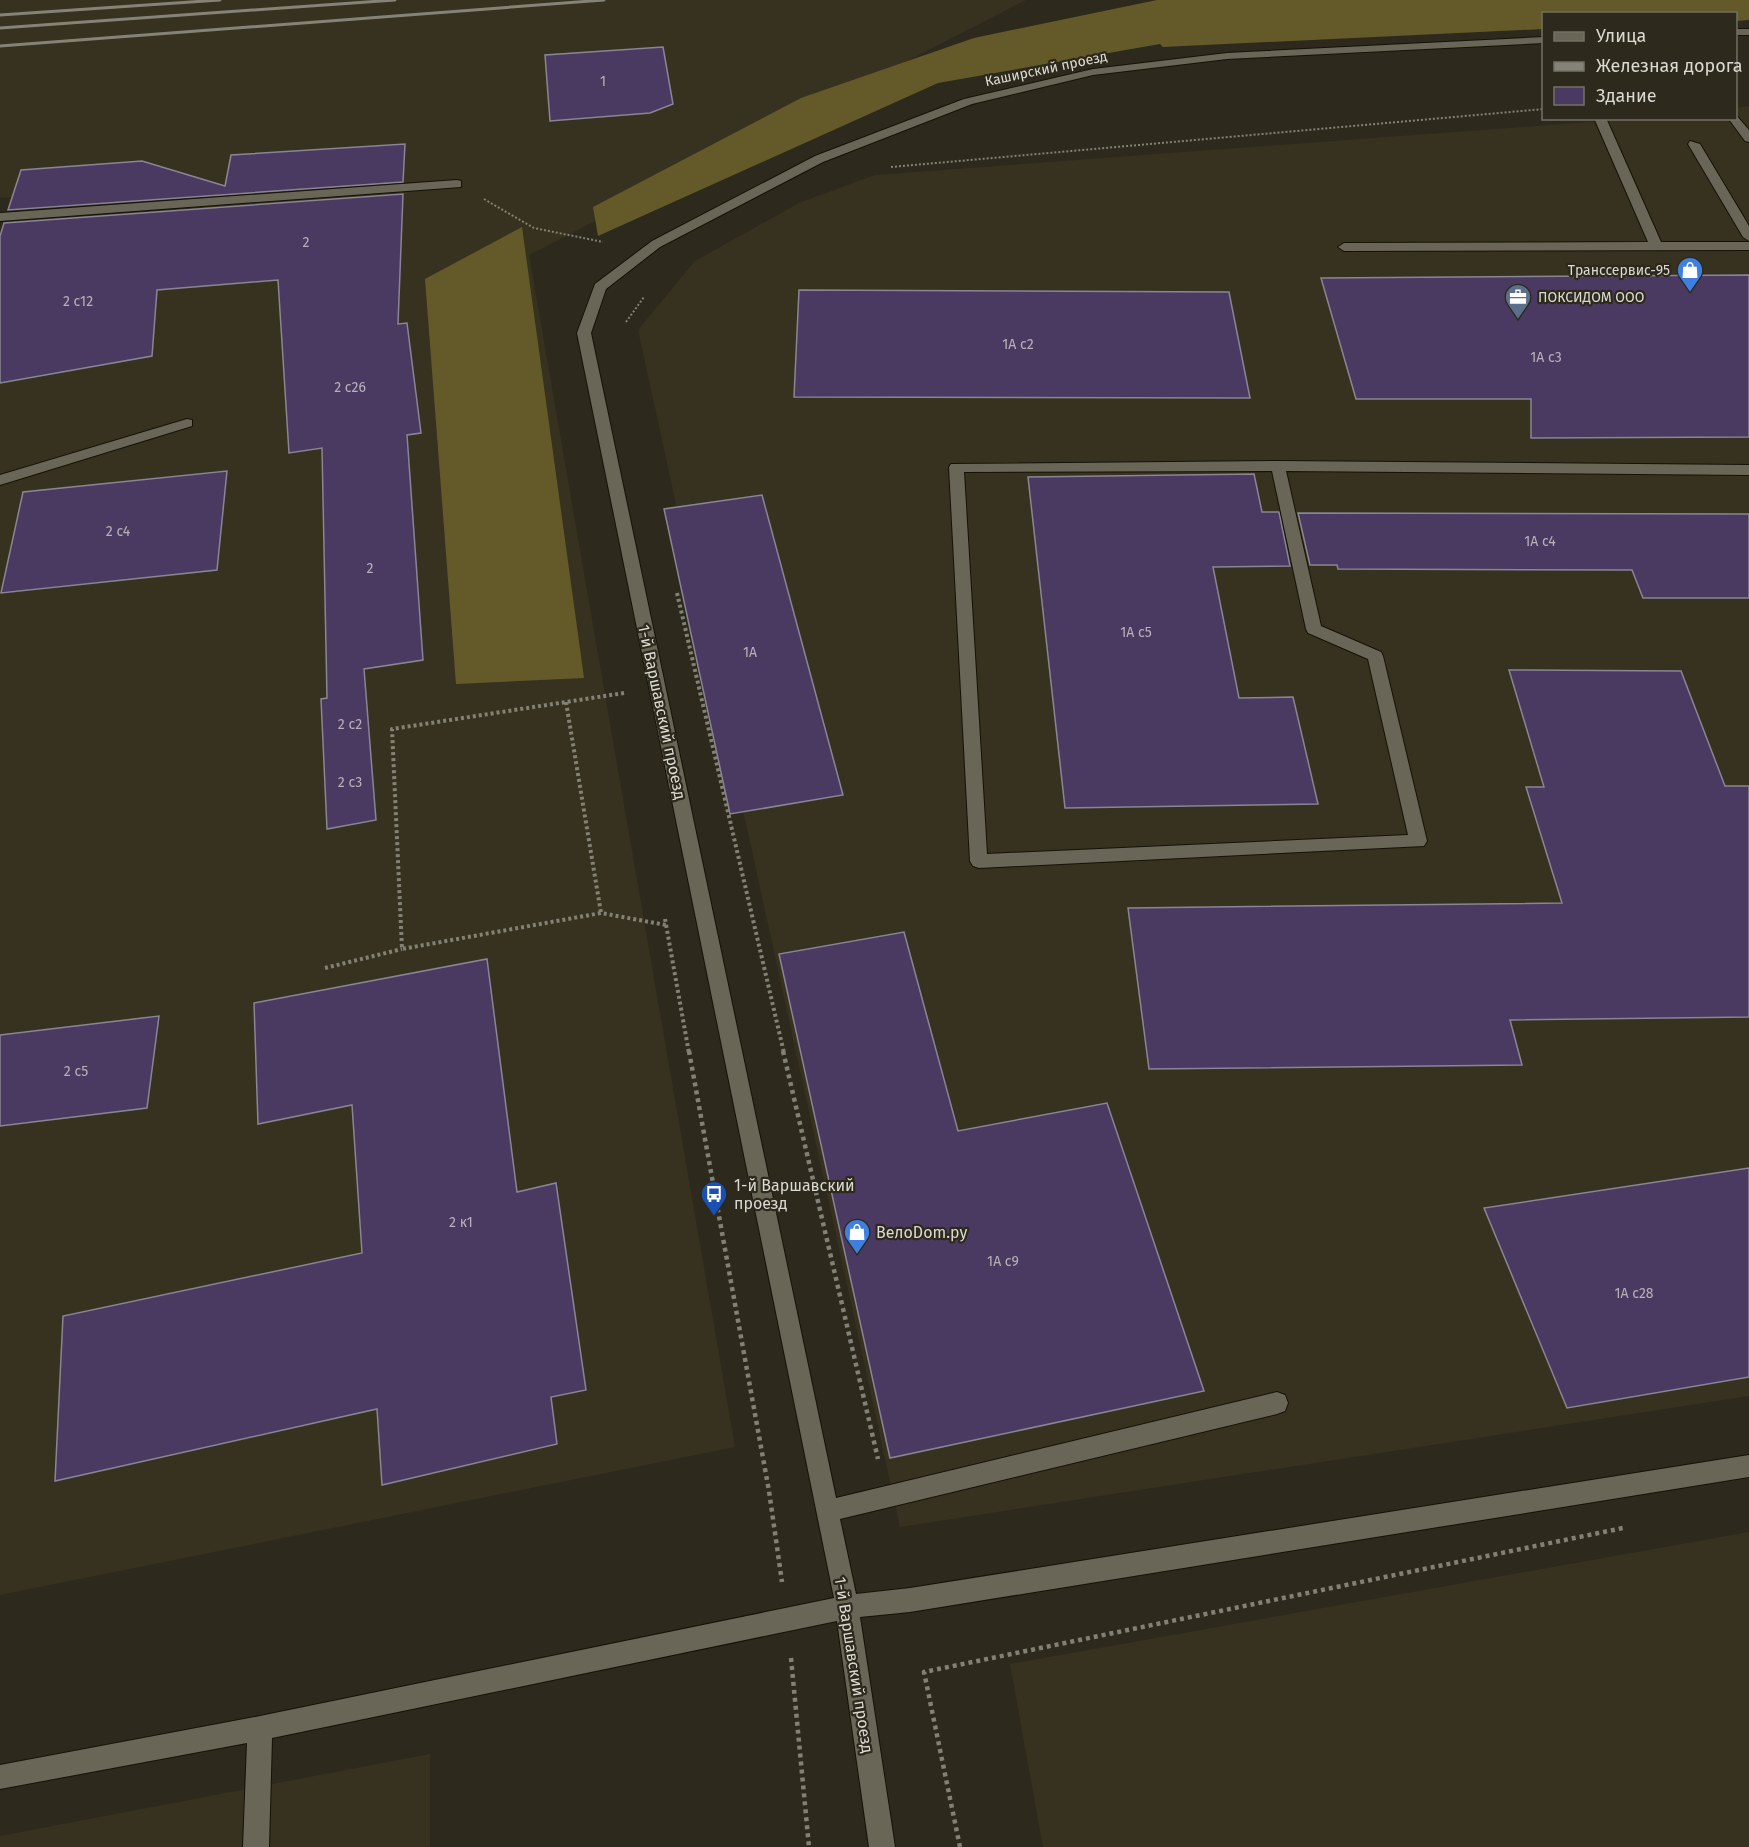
<svg xmlns="http://www.w3.org/2000/svg" width="1749" height="1847" font-family="'Fira Sans',sans-serif">
  <style>
    .built { fill: #37321f }
    .forest { fill: #645a29 }
    .building { fill: #4a3a62; stroke: #8a8594; stroke-width: 1.5 }
    .lines { fill: none; stroke-linecap: round; stroke-linejoin: round }
    .minor-casing { stroke: #151207; stroke-width: 2 }
    .path-far2 { stroke: #838176; stroke-width: 2; stroke-dasharray: 2 2; stroke-linecap: butt }
    .path-far1 { stroke: #838176; stroke-width: 4; stroke-dasharray: 3 3; stroke-linecap: butt }
    .path { stroke: #838176; stroke-width: 4.5; stroke-dasharray: 4 4; stroke-linecap: butt }
    .minor { fill: #696657; fill-rule: evenodd }
    .rail { stroke: #858278; stroke-width: 3 }
    .labels { text-anchor: middle; dominant-baseline: central; stroke-width: 4.5; stroke-linejoin: round; paint-order: stroke }
    .far-street-label { font-size: 14px; fill: #dbd9d1; stroke: #2d2a1d }
    .number-label { font-size: 14px; fill: #b7b1b5 }
    .far-poi-label { font-size: 14px; fill: #dbd9d1; stroke: #2d2a1d; text-anchor: end }
    .street-label { font-size: 16px; fill: #dbd9d1; stroke: #2d2a1d }
    .poi-label { font-size: 16px; fill: #dbd9d1; stroke: #2d2a1d; text-anchor: start }
  </style>
  <rect width="100%" height="100%" fill="#2d2a1d"/>
  <path class="built" d="M0,0h1026l-497,255 206,1192 -735,148v-1355l197,-16 13,-39 -210,13z
    M1749,106v1290l-849,131 -262,-1197 57,-69 104,-58 76,-28 756,-56 105,-1v-10z
    M1749,1532v315h-706l-33,-183z
    M430,1754v93h-430v-11z"/>
  <path class="forest" d="M1157,0h592v20l-13,1v-7h-192l-1,15 -380,18 -3,-3 -222,39 -340,153 -5,-29 208,-109 173,-60z
    M522,227l62,451 -128,6 -31,-405z"/>
  <path class="building" d="M663,47l10,57 -23,9 -100,8 -5,-66z
    M405,144l-2,38 -395,28 13,-40 121,-9 83,25 6,-31z
    M403,194l-5,130 9,-1 14,110 -14,2 16,225 -59,9 12,151 -49,9 -6,-130 6,-1 -5,-250 -33,5 -11,-173 -121,10 -5,66 -152,27v-147l4,-13z
    M1749,275v162l-218,1v-39h-175l-35,-121z
    M799,290l430,2 21,106 -456,-1z
    M227,471l-10,99 -216,23 22,-101z
    M1254,474l8,38h17l11,54 -77,1 26,131 54,-1 25,107 -253,4 -37,-331z
    M762,495l81,300 -113,19 -66,-305z
    M1298,513l451,1v84h-106l-11,-28 -294,-1 -1,-4h-27z
    M1509,670l172,1 44,115h24v231l-239,3 12,45 -373,4 -21,-161 434,-5 -36,-116h18z
    M904,932l54,199 149,-28 97,288 -314,67 -111,-504z
    M487,959l30,233 39,-9 30,207 -35,7 6,47 -175,41 -5,-76 -322,72 8,-165 299,-63 -10,-148 -94,19 -4,-121z
    M159,1016l-12,92 -147,18v-91z
    M1749,1168v209l-182,31 -83,-200z"/>
  <g class="lines">
    <g class="minor-casing">
      <path id="minor" d="M1736,29h13v6h-13z
        M1544,37v6l-317,16 -134,16 -121,29 -149,58 -163,85 -54,42 -15,44 245,1165 441,-106 8,3 3,8 -3,8 -8,3 -437,105 16,75 54,-6 839,-133v22l-839,135 -50,5 35,230h-26l-32,-226 -565,117 -3,109h-26l4,-104 -247,46v-24l260,-49 574,-118 -257,-1265 18,-49 57,-43 163,-85 149,-57 129,-30 134,-16z
        M1736,115l13,15v12l-4,-1 -17,-23h8z
        M1594,118h12l55,124h88v8l-405,1 -6,-4 6,-4 304,-1z
        M1690,141l10,3 49,82v15l-6,-4 -55,-93z
        M457,180l4,1v6l-461,34v-8z
        M187,419l5,1v6l-192,59v-10z
        M1278,461l471,4v10l-463,-4 35,155 60,26 2,4 44,185 -3,5 -445,22 -6,-2 -3,-5 -21,-394 2,-3zM1272,471l34,158 2,4 60,26 40,176 -421,19 -23,-382z"/>
    </g>
    <path class="path-far2" d="M891,167l653,-58
      M484,199l50,29 69,14
      M626,322l18,-25"/>
    <path class="path-far1" d="M677,593l107,460
      M624,693l-232,36 10,220 199,-36 65,12
      M566,702l35,211
      M665,919l24,134
      M325,968l77,-19"/>
    <path class="path" d="M689,1051l80,440 13,91
      M783,1051l95,408
      M791,1658l18,189
      M960,1847l-36,-175 699,-144"/>
    <use href="#minor" class="minor"/>
    <path class="rail" d="M0,15l220,-15
      M0,28l395,-28
      M0,46l604,-46"/>
  </g>
  <defs>
    <g id="shop-pin" transform="scale(1.35)"><path d="M0 17L-7.5 6A9.5 9.5 0 1 1 7.5 6Z" fill="#3f7fe0" stroke="#2d2a1d"/><path d="M-5-2.5h2.3a2.7 3.5 0 0 1 5.4 0H5L5.5 6h-11ZM-1.5-2.5h3a1.5 2.3 0 0 0-3 0Z" fill="#fff"/></g>
    <g id="office-pin" transform="scale(1.35)"><path d="M0 17L-7.5 6A9.5 9.5 0 1 1 7.5 6Z" fill="#5c6f8a" stroke="#2d2a1d"/><path d="M-6-3h4V-5.5h4V-3h4V5H-6ZM-1-4.5V-3h2v-1.5ZM-6 0V1H6V0Z" fill="#fff"/></g>
    <g id="bus-pin" transform="scale(1.35)"><path d="M0 17L-7.5 6A9.5 9.5 0 1 1 7.5 6Z" fill="#1a4fb4" stroke="#2d2a1d"/><path d="M-5-6H5V4H4V6H2V4H-2V6H-4V4H-5ZM-3.5-4V0h7V-4ZM-3.5 1.2v1.5H-2V1.2ZM2 1.2v1.5H3.5V1.2Z" fill="#fff"/></g>
  </defs>
  <g fill-rule="evenodd">
    <use href="#shop-pin" x="1690" y="270"/>
    <use href="#office-pin" x="1518" y="297"/>
    <use href="#bus-pin" x="714" y="1194"/>
    <use href="#shop-pin" x="857" y="1232"/>
  </g>
  <g class="labels">
    <g class="far-street-label">
      <text transform="translate(1046 69) rotate(-12)">Каширский проезд</text>
    </g>
    <g class="number-label">
      <text x="603" y="81">1</text>
      <text x="306" y="242">2</text>
      <text x="78" y="301">2 с12</text>
      <text x="1018" y="344">1А с2</text>
      <text x="1546" y="357">1А с3</text>
      <text x="350" y="387">2 с26</text>
      <text x="118" y="531">2 с4</text>
      <text x="1540" y="541">1А с4</text>
      <text x="370" y="568">2</text>
      <text x="1136" y="632">1А с5</text>
      <text x="750" y="652">1А</text>
      <text x="350" y="724">2 с2</text>
      <text x="350" y="782">2 с3</text>
      <text x="76" y="1071">2 с5</text>
      <text x="461" y="1222">2 к1</text>
      <text x="1003" y="1261">1А с9</text>
      <text x="1634" y="1293">1А с28</text>
    </g>
    <g class="far-poi-label">
      <text x="1670" y="270">Транссервис-95</text>
      <text x="1538" y="297" text-anchor="start">ПОКСИДОМ ООО</text>
    </g>
    <g class="street-label">
      <text transform="translate(662 712) rotate(78)">1-й Варшавский проезд</text>
      <text transform="translate(854 1665) rotate(81)">1-й Варшавский проезд</text>
    </g>
    <g class="poi-label">
      <text x="734" y="1185">1-й Варшавский<tspan x="734" dy="18">проезд</tspan></text>
      <text x="876" y="1232">ВелоDom.ру</text>
    </g>
  </g>
  <rect x="1542" y="12" width="195" height="108" fill="#2d2a1d" stroke="#737065" stroke-width="1.5"/>
  <rect x="1554" y="32" width="30" height="9" fill="#696657" stroke="#737065" stroke-width="1.5"/>
  <text x="1596" y="42" font-size="18" fill="#dbd9d1">Улица</text>
  <rect x="1554" y="62" width="30" height="9" fill="#858278" stroke="#737065" stroke-width="1.5"/>
  <text x="1596" y="72" font-size="18" fill="#dbd9d1">Железная дорога</text>
  <rect x="1554" y="87" width="30" height="18" fill="#4a3a62" stroke="#737065" stroke-width="1.5"/>
  <text x="1596" y="102" font-size="18" fill="#dbd9d1">Здание</text>
</svg>
